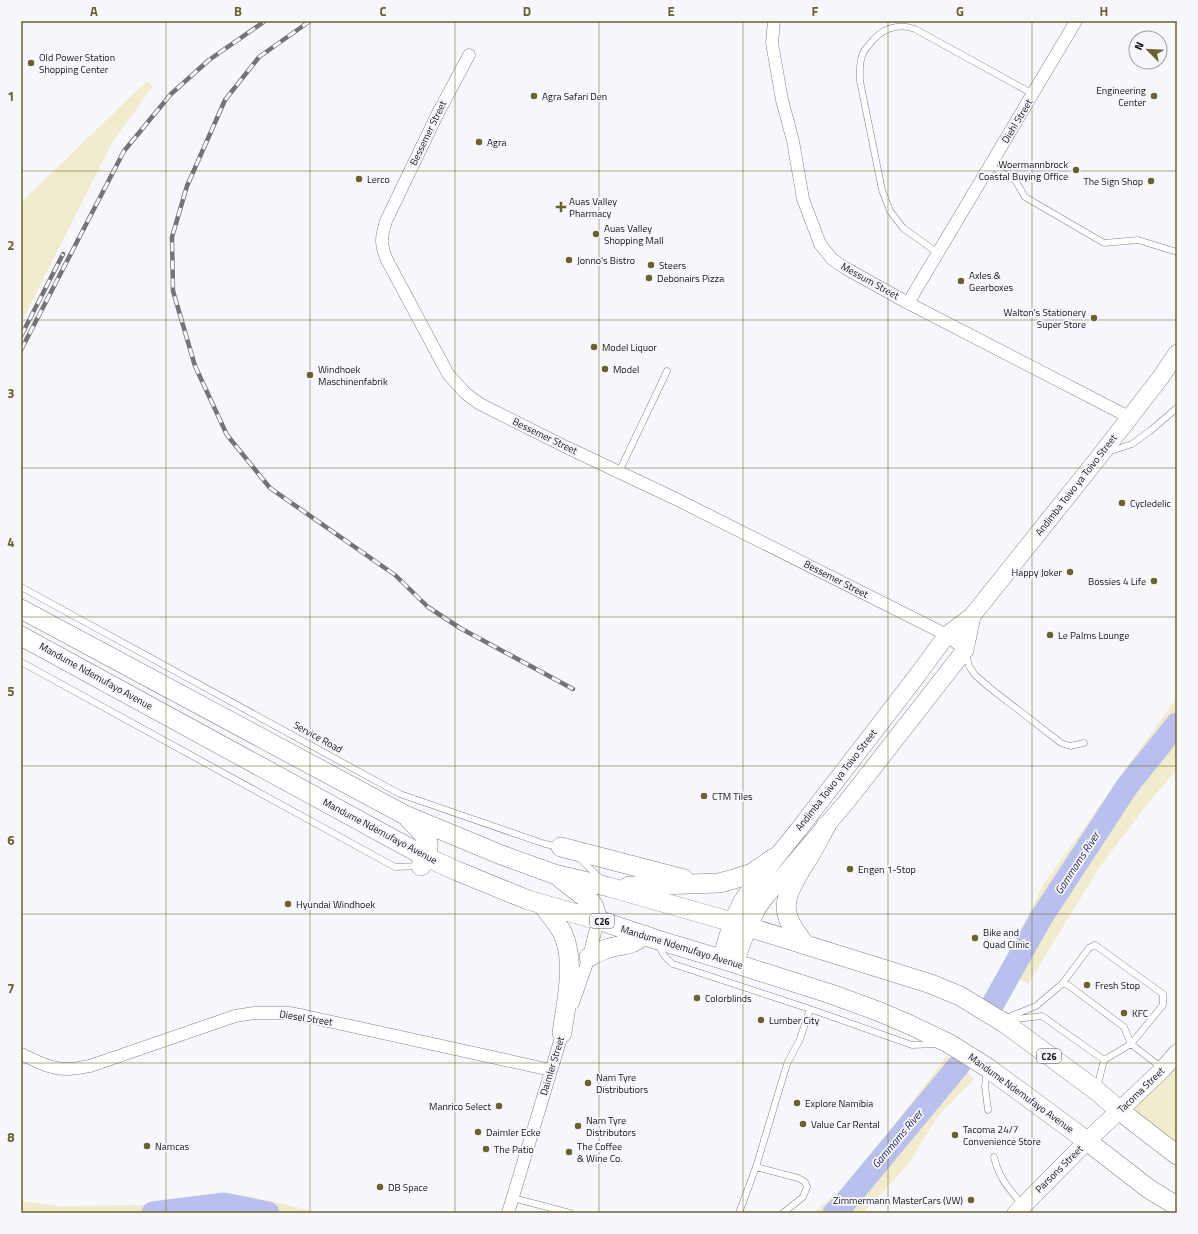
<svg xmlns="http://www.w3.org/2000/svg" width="1198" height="1234" font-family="'Titillium Web',sans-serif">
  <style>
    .green { fill: #f0eccd }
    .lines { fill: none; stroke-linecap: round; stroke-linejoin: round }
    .river { stroke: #bac0ed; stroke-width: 23 }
    .lane-casing { stroke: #838489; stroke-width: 7 }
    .street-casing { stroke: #838489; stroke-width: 13 }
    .secondary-casing { stroke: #838489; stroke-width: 18 }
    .primary-casing { stroke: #838489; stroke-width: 20 }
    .lane { stroke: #fff; stroke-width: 6 }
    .street { stroke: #fff; stroke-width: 12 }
    .secondary { stroke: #fff; stroke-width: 17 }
    .primary { stroke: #fff; stroke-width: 19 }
    .rail-casing { stroke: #747478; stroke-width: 4.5 }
    .rail { stroke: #f7f8fe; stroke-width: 3; stroke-dasharray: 9; stroke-linecap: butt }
    .grid { fill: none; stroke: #6a622e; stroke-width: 1; stroke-opacity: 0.55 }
    .poi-dot { fill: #6a622e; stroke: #f7f8fe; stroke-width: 1.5 }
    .labels { text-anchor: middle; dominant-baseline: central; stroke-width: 3.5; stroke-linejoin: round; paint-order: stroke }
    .shield { fill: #f7f8fe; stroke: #59595c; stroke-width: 1 }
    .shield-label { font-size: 9px; font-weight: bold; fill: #151517 }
    .poi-label { font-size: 10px; fill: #151517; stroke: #f7f8fe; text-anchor: start }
    .street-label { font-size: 10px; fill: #151517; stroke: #f7f8fe }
    .water-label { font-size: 11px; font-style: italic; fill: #27275c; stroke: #f7f8fe }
    .neatline { fill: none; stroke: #6a622e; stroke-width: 1.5 }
    .grid-label { font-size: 13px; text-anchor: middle; font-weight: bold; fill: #6a622e }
  </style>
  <rect width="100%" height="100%" fill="#f7f8fe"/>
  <path class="green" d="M147,81l6,5 -41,57 -91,180v-121z
    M1177,697v72l-32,38 -46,61 -71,116 -27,-14 42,-85z
    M1177,1053v102l-57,-44z
    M947,1056l27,23 -35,36 -32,51 -44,47h-50l38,-32z
    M247,1196l50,11 20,6h-296v-13l6,2 33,4 82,-1z"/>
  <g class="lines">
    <path class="river" d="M989,1011l52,-93 87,-133 49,-61
      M153,1213l71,-9 44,9
      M834,1213l9,-8 116,-140"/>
    <g class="lane-casing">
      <path id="lane" d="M990,166l25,14 10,17 79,46 34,-3 39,12
        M938,253l-35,-25 -13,-17 -8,-21 -22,-109c0,-8 -1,-17 2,-25 1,-4 4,-8 7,-11 11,-15 27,-23 46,-16l118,65
        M1108,452l24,-8 18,-13 27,-23
        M619,472l48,-101
        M21,587l379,207 145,50 15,3
        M966,654l3,12 6,9 15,13 71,55 9,3 14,-3
        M21,662l374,205 25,-1
        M578,857l24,23
        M659,943c2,10 6,15 14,21l137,45 102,36 24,-1
        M1062,984l27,-36 6,-3 68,49v11l-32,39 -27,16
        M1004,1019l32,-13 26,-22 6,1 56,42 7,17 31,24
        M1008,1020l34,-4 62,44 -7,28
        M987,1070l-2,16 3,24
        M994,1157c5,21 14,31 28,47
        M756,1167l42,11 7,4 2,5 -4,10 -20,16
        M513,1198l57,15
        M739,1213l17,-46 31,-103 13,-25 10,-30"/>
    </g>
    <g class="street-casing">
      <path id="street" d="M774,21l-2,22 10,57 11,41 10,58 17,45 12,15 13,9 63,35 221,114
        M469,55l-32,60 -51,106c-5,17 -6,22 1,39l61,114 17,19 15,11 86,43 108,51 273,137 18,15
        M908,303l168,-282
        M573,1003l16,-46 9,-37
        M21,1054c15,7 29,15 46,15 8,0 15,-2 23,-3l145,-50 19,-3h35l16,3 246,54
        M508,1213l56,-185"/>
    </g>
    <g class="secondary-casing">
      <path id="secondary" d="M721,959l11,-37 9,-19 8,-12 50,-62 114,-148 34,-46 25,-19 127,-159 62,-80 16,-24
        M735,963l13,-36 10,-20 9,-12 81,-95 117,-150 7,-34
        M1016,1213l71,-72 76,-72 14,-16"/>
    </g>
    <g class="primary-casing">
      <path id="primary" d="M21,609l384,206 94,39 55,20 55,13 123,35 119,37 80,25 29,12 46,28 91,67 23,20 57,44
        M21,636l405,221 31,14 71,29 70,20 60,20 63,19 110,35 49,18 28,12 42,20 38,24 99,73 62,48 28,17
        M409,819c17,18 27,22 12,47
        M561,847l123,32
        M560,878l31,24 3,5 4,13
        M629,886l90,-3 15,-4 18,-6 22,-15
        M542,904c6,9 17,21 21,30 13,29 3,69 -1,99
        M806,945c-30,-33 -22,-48 -1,-82 8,-12 14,-25 21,-37
        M589,957c6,-3 13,-7 20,-9 16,-4 22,-2 35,-13"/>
    </g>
    <use href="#lane" class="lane"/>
    <use href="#street" class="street"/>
    <use href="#secondary" class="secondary"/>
    <use href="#primary" class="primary"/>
    <g class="rail-casing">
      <path id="rail" d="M310,21l-51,36 -34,43 -38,86 -15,51 1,54 22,75 32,69 43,53 125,87 33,32 32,21 113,61
        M21,336l42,-82
        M21,350l103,-199 47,-57 38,-34 56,-39"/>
    </g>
    <use href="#rail" class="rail"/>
  </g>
  <path class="grid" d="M166,21v1192M310,21v1192M455,21v1192M599,21v1192M743,21v1192M888,21v1192M1032,21v1192M21,171h1156M21,320h1156M21,468h1156M21,617h1156M21,766h1156M21,914h1156M21,1063h1156"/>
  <g class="poi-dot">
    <circle cx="31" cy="63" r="4"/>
    <circle cx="534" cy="96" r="4"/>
    <circle cx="1154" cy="96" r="4"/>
    <circle cx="479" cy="142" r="4"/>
    <circle cx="1076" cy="170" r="4"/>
    <circle cx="359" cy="179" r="4"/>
    <circle cx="1151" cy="181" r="4"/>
    <path d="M559 201h4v4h4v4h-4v4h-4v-4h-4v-4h4z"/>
    <circle cx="596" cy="234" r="4"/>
    <circle cx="569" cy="260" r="4"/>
    <circle cx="651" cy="265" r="4"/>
    <circle cx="649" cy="278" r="4"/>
    <circle cx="961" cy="281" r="4"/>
    <circle cx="1094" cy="318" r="4"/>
    <circle cx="594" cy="347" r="4"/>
    <circle cx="605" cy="369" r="4"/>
    <circle cx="310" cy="375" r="4"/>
    <circle cx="1122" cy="503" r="4"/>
    <circle cx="1070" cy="572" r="4"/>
    <circle cx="1154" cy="581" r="4"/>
    <circle cx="1050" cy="635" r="4"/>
    <circle cx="704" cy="796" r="4"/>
    <circle cx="850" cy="869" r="4"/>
    <circle cx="288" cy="904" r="4"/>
    <circle cx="975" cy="938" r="4"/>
    <circle cx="1087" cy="985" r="4"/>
    <circle cx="697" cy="998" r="4"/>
    <circle cx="1124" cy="1013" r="4"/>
    <circle cx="761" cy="1020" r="4"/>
    <circle cx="588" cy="1083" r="4"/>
    <circle cx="797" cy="1103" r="4"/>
    <circle cx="499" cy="1106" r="4"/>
    <circle cx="803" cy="1124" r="4"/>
    <circle cx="578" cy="1126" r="4"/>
    <circle cx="478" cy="1132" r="4"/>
    <circle cx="955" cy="1135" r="4"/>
    <circle cx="147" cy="1146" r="4"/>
    <circle cx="486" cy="1149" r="4"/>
    <circle cx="569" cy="1152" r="4"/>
    <circle cx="380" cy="1187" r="4"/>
    <circle cx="971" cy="1200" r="4"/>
  </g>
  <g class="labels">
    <g class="shield">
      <rect x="590" y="914" width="24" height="14" rx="3"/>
      <rect x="1037" y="1049" width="24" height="14" rx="3"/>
    </g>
    <g class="shield-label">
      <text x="602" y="921">C26</text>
      <text x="1049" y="1056">C26</text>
    </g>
    <g class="poi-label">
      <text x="39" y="57">Old Power Station<tspan x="39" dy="12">Shopping Center</tspan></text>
      <text x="1146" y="90" text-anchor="end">Engineering<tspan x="1146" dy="12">Center</tspan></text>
      <text x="542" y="96">Agra Safari Den</text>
      <text x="487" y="142">Agra</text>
      <text x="1068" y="164" text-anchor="end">Woermannbrock<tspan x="1068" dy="12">Coastal Buying Office</tspan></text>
      <text x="367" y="179">Lerco</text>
      <text x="1143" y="181" text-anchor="end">The Sign Shop</text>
      <text x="569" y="201">Auas Valley<tspan x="569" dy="12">Pharmacy</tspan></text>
      <text x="604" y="228">Auas Valley<tspan x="604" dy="12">Shopping Mall</tspan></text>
      <text x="577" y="260">Jonno's Bistro</text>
      <text x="659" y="265">Steers</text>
      <text x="969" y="275">Axles &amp;<tspan x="969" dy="12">Gearboxes</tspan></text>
      <text x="657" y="278">Debonairs Pizza</text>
      <text x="1086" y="312" text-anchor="end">Walton's Stationery<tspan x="1086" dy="12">Super Store</tspan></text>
      <text x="602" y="347">Model Liquor</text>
      <text x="318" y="369">Windhoek<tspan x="318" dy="12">Maschinenfabrik</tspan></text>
      <text x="613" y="369">Model</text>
      <text x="1130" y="503">Cycledelic</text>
      <text x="1062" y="572" text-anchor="end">Happy Joker</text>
      <text x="1146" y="581" text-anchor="end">Bossies 4 Life</text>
      <text x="1058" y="635">Le Palms Lounge</text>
      <text x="712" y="796">CTM Tiles</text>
      <text x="858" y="869">Engen 1-Stop</text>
      <text x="296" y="904">Hyundai Windhoek</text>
      <text x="983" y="932">Bike and<tspan x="983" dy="12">Quad Clinic</tspan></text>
      <text x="1095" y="985">Fresh Stop</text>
      <text x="705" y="998">Colorblinds</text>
      <text x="1132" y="1013">KFC</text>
      <text x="769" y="1020">Lumber City</text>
      <text x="596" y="1077">Nam Tyre<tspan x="596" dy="12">Distributiors</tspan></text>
      <text x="805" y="1103">Explore Namibia</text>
      <text x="491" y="1106" text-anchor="end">Manrico Select</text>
      <text x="586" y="1120">Nam Tyre<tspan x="586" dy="12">Distributors</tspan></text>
      <text x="811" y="1124">Value Car Rental</text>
      <text x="963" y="1129">Tacoma 24/7<tspan x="963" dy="12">Convenience Store</tspan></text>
      <text x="486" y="1132">Daimler Ecke</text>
      <text x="155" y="1146">Namcas</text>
      <text x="577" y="1146">The Coffee<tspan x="577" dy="12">&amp; Wine Co.</tspan></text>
      <text x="494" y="1149">The Patio</text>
      <text x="388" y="1187">DB Space</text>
      <text x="963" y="1200" text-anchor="end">Zimmermann MasterCars (VW)</text>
    </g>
    <g class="street-label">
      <text transform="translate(1017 121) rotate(-59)">Diehl Street</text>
      <text transform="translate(428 133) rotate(-64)">Bessemer Street</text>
      <text transform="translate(870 281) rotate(29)">Messum Street</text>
      <text transform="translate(545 436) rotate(26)">Bessemer Street</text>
      <text transform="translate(1076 485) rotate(-52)">Andimba Toivo ya Toivo Street</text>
      <text transform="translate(836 579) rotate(27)">Bessemer Street</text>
      <text transform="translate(96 676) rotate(29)">Mandume Ndemufayo Avenue</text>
      <text transform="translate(318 737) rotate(29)">Service Road</text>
      <text transform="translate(836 780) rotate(-52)">Andimba Toivo ya Toivo Street</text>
      <text transform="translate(380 831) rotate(28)">Mandume Ndemufayo Avenue</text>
      <text transform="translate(682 947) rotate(17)">Mandume Ndemufayo Avenue</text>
      <text transform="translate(306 1018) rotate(9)">Diesel Street</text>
      <text transform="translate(552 1066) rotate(-73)">Daimler Street</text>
      <text transform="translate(1141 1090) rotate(-44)">Tacoma Street</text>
      <text transform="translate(1021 1093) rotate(36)">Mandume Ndemufayo Avenue</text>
      <text transform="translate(1059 1169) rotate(-45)">Parsons Street</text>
    </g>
    <g class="water-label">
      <text transform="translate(1077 863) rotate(-57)">Gammams River</text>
      <text transform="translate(897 1139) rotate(-50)">Gammams River</text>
    </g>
  </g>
  <rect width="1198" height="1234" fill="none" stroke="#f7f8fe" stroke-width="44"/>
  <g transform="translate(1148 50) rotate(294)"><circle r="19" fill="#f7f8fe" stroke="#9d9da2"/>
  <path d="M0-3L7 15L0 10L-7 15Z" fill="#6a622e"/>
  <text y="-6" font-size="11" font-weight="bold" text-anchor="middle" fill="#151517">N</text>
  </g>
  <rect x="22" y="22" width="1154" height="1190" class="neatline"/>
  <g class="grid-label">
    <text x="94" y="16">A</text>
    <text x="238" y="16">B</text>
    <text x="383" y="16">C</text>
    <text x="527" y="16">D</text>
    <text x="671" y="16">E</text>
    <text x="815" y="16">F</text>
    <text x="960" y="16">G</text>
    <text x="1104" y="16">H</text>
    <text x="11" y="101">1</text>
    <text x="11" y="250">2</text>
    <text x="11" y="398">3</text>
    <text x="11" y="547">4</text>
    <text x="11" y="696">5</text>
    <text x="11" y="845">6</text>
    <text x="11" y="993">7</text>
    <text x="11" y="1142">8</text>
  </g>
</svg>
